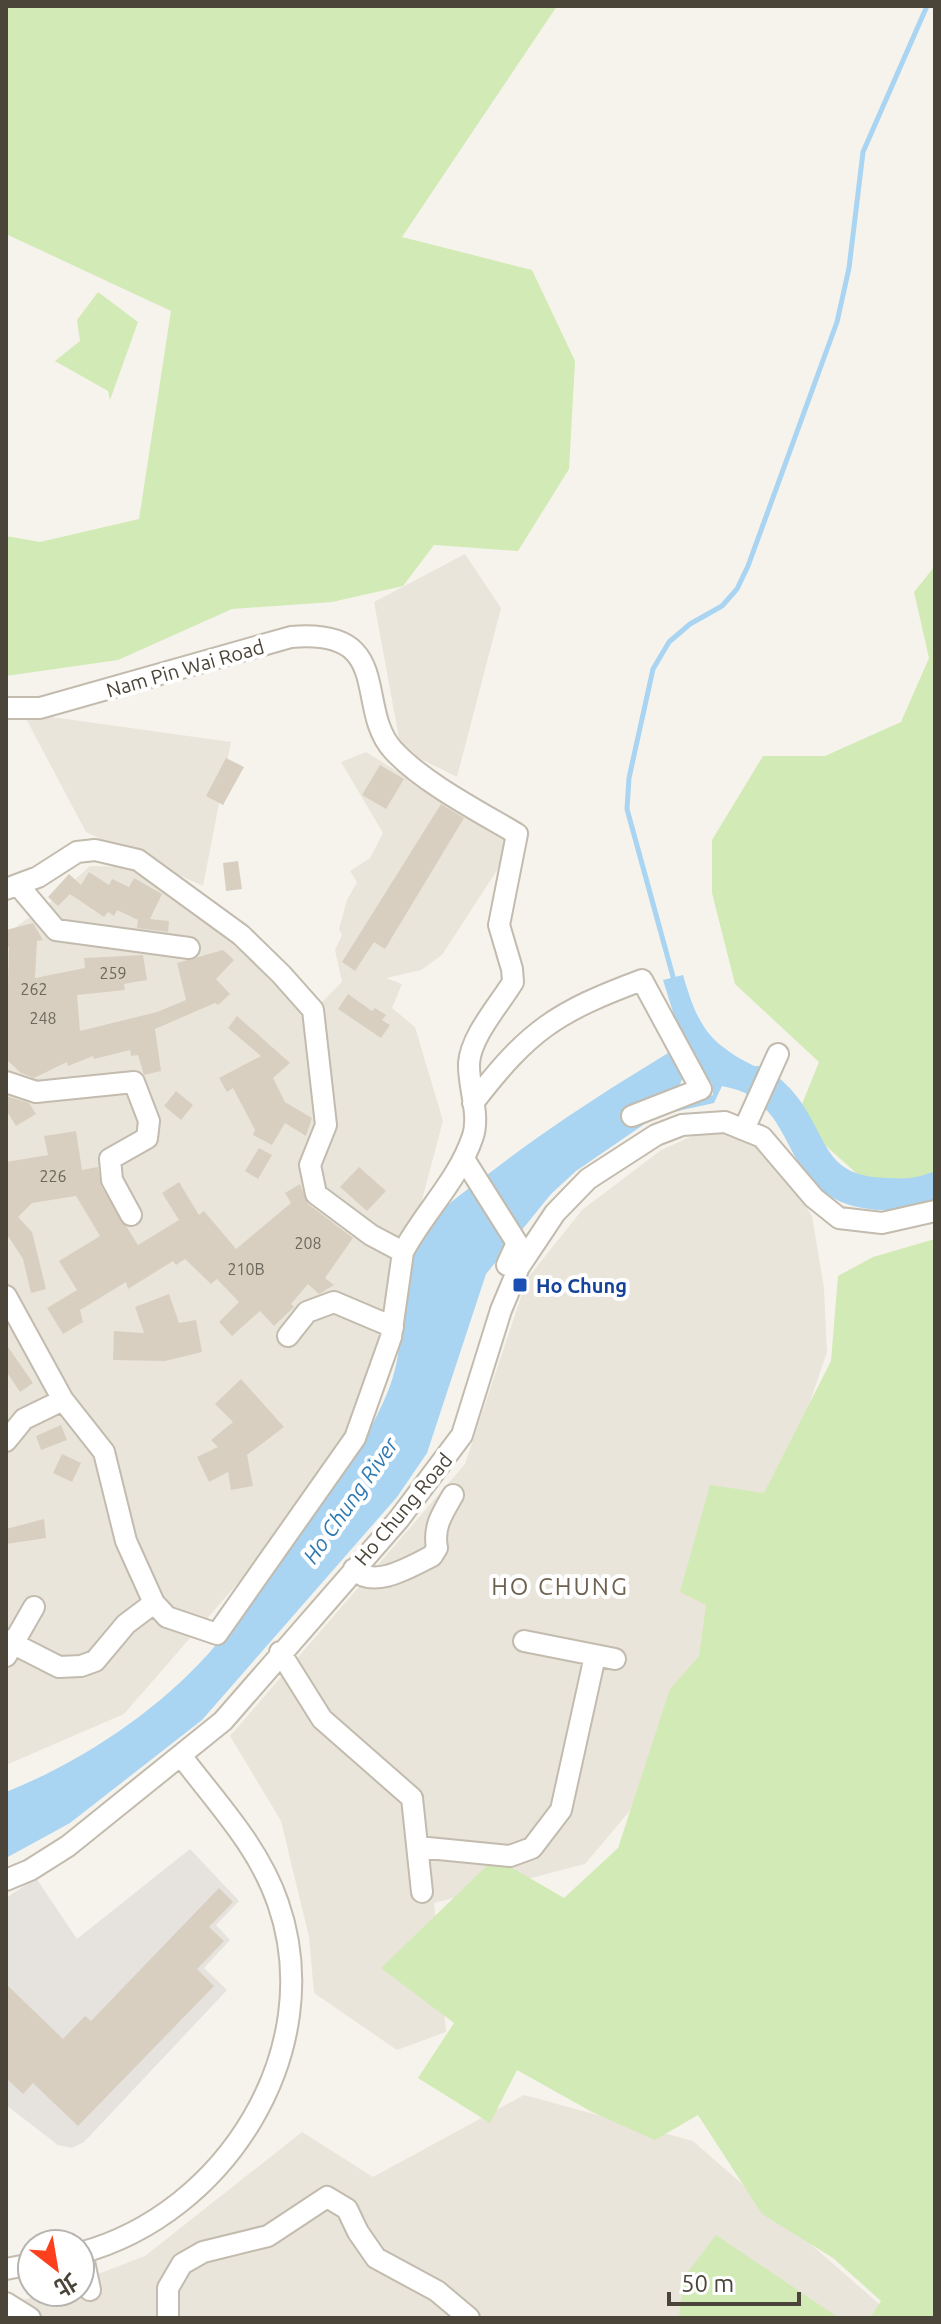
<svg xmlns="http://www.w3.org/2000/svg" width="941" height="2324" font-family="Ubuntu,'Noto Sans TC',sans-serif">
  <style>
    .residential { fill: #eae5da }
    .industrial { fill: #e6e2dd }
    .green { fill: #d2eab5 }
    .water { fill: #a9d4f2 }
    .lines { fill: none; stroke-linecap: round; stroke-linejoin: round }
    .stream { stroke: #a9d4f2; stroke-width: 5 }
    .river { stroke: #a9d4f2; stroke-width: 32 }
    .building { fill: #d8cfc1 }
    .minor-casing { stroke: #c2bbae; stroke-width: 24 }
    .minor { stroke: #fff; stroke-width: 20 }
    .transit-dot { fill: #1a4fb4; stroke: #fff; stroke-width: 3 }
    .labels { text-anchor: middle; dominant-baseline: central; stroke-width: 8; stroke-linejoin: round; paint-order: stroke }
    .number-label { font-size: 16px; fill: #6e675b }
    .street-label { font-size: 20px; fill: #4b4439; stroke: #fff }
    .transit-label { font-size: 20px; font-weight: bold; fill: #164399; stroke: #fff; text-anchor: start }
    .water-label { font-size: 22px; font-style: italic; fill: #2e7ab2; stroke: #fff }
    .quarter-label { font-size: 24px; letter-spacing: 2px; fill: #6e6250; stroke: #fff }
  </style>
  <rect width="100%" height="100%" fill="#f6f3ec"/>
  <path class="residential" d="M465,554l36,54 -44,169 -56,-28 -27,-147z
    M23,713l208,29 -28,144 -117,-54z
    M366,752l148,92 -72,111 -21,15 -35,8 16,6 -10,24 23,19 28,94 -32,120 -72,226 -215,247 -118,51v-831l42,-30 42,-38 42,1 57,37 127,104 26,-26 -7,-32 7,-15 -3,-6 8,-29 10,-18 -7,-11 20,-13 13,-25 -42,-71z
    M717,1125l51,23 44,68 12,72 3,64 -129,378 -113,134 -151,39 12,129 -49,18 -83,-57 -5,-56 -28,-116 -51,-85 235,-272 62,-185 55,-69 79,-60z
    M524,2095l169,46 202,177h-889v-13l44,-13h30v-11l65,-25 157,-124 71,45z"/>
  <path class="industrial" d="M190,1849l49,52 -23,24 14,15 -26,28 23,22 -143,152 -12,6 -14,-3 -52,-40v-207l30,-20 41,61z"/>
  <path class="green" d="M6,6h551l-155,231 130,33 43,91 -6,108 -51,82 -84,-6 -31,41 -71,16 -100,7 -114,51 -112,16v-140l34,6 99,-23 32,-208 -165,-77z
    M98,292l40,30 -28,78 -2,-9 -53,-30 25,-20 -3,-21z
    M935,566v619l-61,4 -78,-70 23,-57 -84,-78 -23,-91v-53l51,-84h62l76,-34 28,-64 -15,-66z
    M935,1239v1079h-65l11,-17 -48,-43 -71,-44 -64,-99 -43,25 -63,-28 -75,-42 -27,53 -72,-45 36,-55 -73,-55 114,-110 69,40 54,-50 52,-159 29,-33 7,-51 -26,-13 30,-107 54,8 67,-132 7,-85 35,-19z
    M716,2235l123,83h-160l5,-41z"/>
  <path class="water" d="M683,975c8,27 16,54 40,72 33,26 47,16 71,59l-13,12c-19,-18 -34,-27 -59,-32l-8,17 -50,11 -18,9 -70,48 -25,23 -65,80 -59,179 -30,44 -195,223 -132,103 -64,35v-66c75,-30 149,-79 203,-139 36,-40 66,-87 97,-131 31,-43 67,-88 85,-139 17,-47 7,-118 37,-157 16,-21 39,-36 59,-51 60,-47 122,-86 186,-125l11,25 -7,16 21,7 15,-3 -1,-12 -7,-3 -28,-55 -14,-45z"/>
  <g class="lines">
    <path class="stream" d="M675,984l-48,-175 2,-31 24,-109 16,-27 21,-18 32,-18 15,-17 11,-23 89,-244 12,-54 14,-116 64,-146"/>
    <path class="river" d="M757,1082c61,36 38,111 129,112 17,1 33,1 49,-6"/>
  </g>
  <path class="building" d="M226,758l18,9 -21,38 -17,-9z
    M380,765l24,14 -18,30 -24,-14z
    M441,804l23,14 -79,131 -11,-7 -19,29 -13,-9z
    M238,861l4,28 -16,2 -3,-28z
    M89,872l20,13 3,-6 17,8 5,-9 28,16 -12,25 19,2 -1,11 -31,-4 1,-8 -21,-10 -3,6 -6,-4 -4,5 -34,-23 -12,12 -10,-9 21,-23 12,11z
    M33,923l10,17 -6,1 -2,37 50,-10 -1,-10 59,-3 4,25 -23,4 1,6 -48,5 3,36 77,-19 29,-12 -9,-37 46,-13 11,10 -18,19 14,15 -12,11 -3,-2 -60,26 6,42 -17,4 -6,-20 -7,1 -1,-6 -36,9 -1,-3 -25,10 -1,-4 -33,16 -13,-5 -15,-14 3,-112 -3,1v-18z
    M348,994l24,17 3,-3 11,7 -4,5 8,5 -9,13 -43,-29z
    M237,1016l53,47 -17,15 12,24 27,16 -6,18 -21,-13 -13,22 -19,-10 2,-5 -22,-42 -6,4 -8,-14 42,-22 -33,-28z
    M176,1091l17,14 -12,15 -17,-14z
    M6,1096l23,7 7,11 -20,12 -10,-16z
    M76,1131l6,39 16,-3 3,19 37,59 41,-25 -17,-27 17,-11 20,33 5,-4 32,38 55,-46 -6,-10 15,-9 8,20 45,34 -28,40 9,7 -15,9 -11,-10 -17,20 3,3 -20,19 -14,-15 -28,25 -13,-14 20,-20 -22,-23 -6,5 -26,-25 -9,6 -3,-4 -45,28 -2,-7 -46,28 3,12 -20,12 -16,-26 30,-18 -18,-29 41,-25 -24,-40 -44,7 -14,14 14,15 14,57 -15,4 -8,-34 -17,-26v-71l42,-7 -4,-19z
    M259,1148l13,7 -14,24 -13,-8z
    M359,1167l27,24 -19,20 -27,-24z
    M169,1294l10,29 17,-3 6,32 -37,9 -52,-1 1,-29 30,2 -9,-26z
    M6,1344l27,39 -13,9 -14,-21z
    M241,1379l43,48 -37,28 6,31 -22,4 -3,-18 -19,10 -12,-25 21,-10 -7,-7 22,-18 -18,-18z
    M61,1425l6,15 -26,10 -5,-14z
    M62,1454l19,9 -9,19 -19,-9z
    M44,1519l2,19 -40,6v-15z
    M219,1888l14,14 -24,25 15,14 -27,28 17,17 -136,140 -45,-43 -10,11 -17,-16v-94l57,55 22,-23 6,5z"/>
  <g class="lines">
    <g class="minor-casing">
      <path id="minor" d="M6,708h34l251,-71c105,-9 63,70 102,113 29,32 87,62 124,84l-18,91 13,44 1,13c-14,23 -42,54 -44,81 -1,23 11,51 4,73 -15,45 -49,76 -70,116l-32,-17 -55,-41 -6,-29 16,-40 -13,-115 -32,-36 -40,-39 -103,-75 -43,-10 -18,2 -39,25 -32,12
        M18,885l38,45 133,18
        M6,1082l30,10 98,-10 15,39 -2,17 -37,21 2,21 19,35
        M473,1103c56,-73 83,-91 169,-123l59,109 -69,27
        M745,1127l33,-73
        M464,1159l53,84 -10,22
        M6,1296l57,104 41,52 22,89 28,62 13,14 50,17 138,-196 36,-101 12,-85
        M288,1336l19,-24 27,-10 59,25
        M6,1441l18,-22 39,-19
        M354,1569c19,21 56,-2 78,-13l5,-8c-4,-21 5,-34 16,-53
        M6,1640l53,27 22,-1 14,-5 31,-37 28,-21
        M524,1641l91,18
        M280,1652l42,67 90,79 10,94
        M6,1656l28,-49
        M418,1847l92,9 22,-8 29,-38 34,-154
        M6,1880l24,-10 38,-24 155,-125 176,-202 63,-84 39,-125 18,-43 36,-54 33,-34 68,-44 26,-10 43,-3 37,15 52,61 25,20 43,5 53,-12
        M82,2252l8,38
        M80,2253c146,-39 249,-204 198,-350 -19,-56 -61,-100 -96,-146
        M6,2269l26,-5
        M6,2303l24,15
        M168,2318v-30l14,-24 21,-12 65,-16 59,-39 20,12 11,23 18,26 61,33 32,27"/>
    </g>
    <use href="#minor" class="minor"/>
  </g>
  <rect class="transit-dot" x="512" y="1277" width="16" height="16" rx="4"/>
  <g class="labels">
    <g class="number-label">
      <text x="113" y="973">259</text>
      <text x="34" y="989">262</text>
      <text x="43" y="1018">248</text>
      <text x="53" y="1176">226</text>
      <text x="308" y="1243">208</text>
      <text x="246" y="1269">210B</text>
    </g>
    <g class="street-label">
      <text transform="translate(185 668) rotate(-16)">Nam Pin Wai Road</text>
      <text transform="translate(403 1509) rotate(-50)">Ho Chung Road</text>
    </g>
    <g class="transit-label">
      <text x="536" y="1285">Ho Chung</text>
    </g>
    <g class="water-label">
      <text transform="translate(350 1500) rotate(-55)">Ho Chung River</text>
    </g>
    <g class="quarter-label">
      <text x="560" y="1586">HO CHUNG</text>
    </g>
  </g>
  <rect width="941" height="2324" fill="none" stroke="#4b4439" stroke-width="16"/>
  <g transform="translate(56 2268) rotate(149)"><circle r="38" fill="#ffffff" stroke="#b7b4b0" stroke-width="2"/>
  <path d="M0-6L14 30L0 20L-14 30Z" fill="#fc3f1d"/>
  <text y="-12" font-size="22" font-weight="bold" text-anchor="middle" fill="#4b4439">北</text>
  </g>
  <path d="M669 2292v12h130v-12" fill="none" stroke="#4b4439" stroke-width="4"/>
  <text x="681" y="2292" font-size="24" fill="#4b4439" stroke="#ffffff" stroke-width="6" paint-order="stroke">50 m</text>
</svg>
